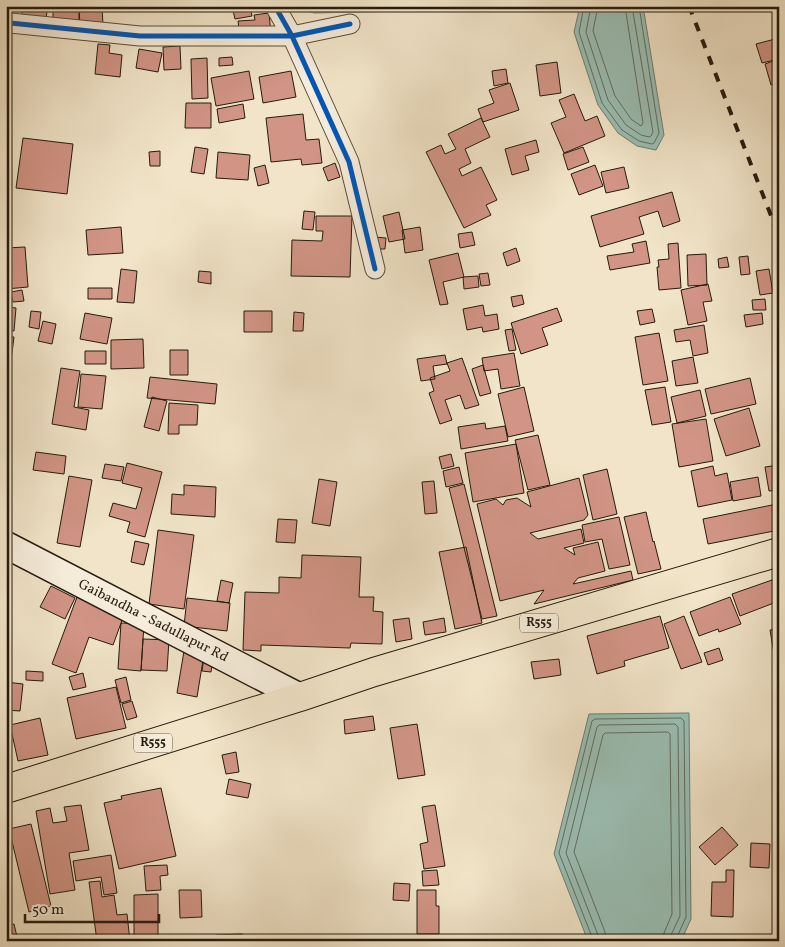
<svg xmlns="http://www.w3.org/2000/svg" width="785" height="947" font-family="Vollkorn,serif">
  <style>
    .water { fill: #9bbfb4; stroke: #6c7d72 }
    .lines { fill: none; stroke-linecap: round; stroke-linejoin: round }
    .shore { stroke: #606d61; stroke-width: 1 }
    .building { fill: #d19485; stroke: #251b0e }
    .street-casing { stroke: #584d3c; stroke-width: 21 }
    .secondary-casing { stroke: #251b0e; stroke-width: 29 }
    .primary-casing { stroke: #251b0e; stroke-width: 30 }
    .street { stroke: #f6eddb; stroke-width: 19 }
    .secondary { stroke: #f6eddb; stroke-width: 26 }
    .primary { stroke: #f1e4c8; stroke-width: 28 }
    .rail { stroke: #251b0e; stroke-width: 4; stroke-dasharray: 9 9; stroke-linecap: butt }
    .cycleway-casing { stroke: #f6eddb; stroke-width: 8 }
    .cycleway { stroke: #0057b8; stroke-width: 5 }
    .labels { text-anchor: middle; dominant-baseline: central; stroke-width: 5; stroke-linejoin: round; paint-order: stroke }
    .shield { fill: #f6eddb; stroke: #645a4c; stroke-width: 1 }
    .shield-label { font-size: 12px; font-weight: bold; fill: #251b0e }
    .street-label { font-size: 14px; fill: #251b0e; stroke: #f6eddb }
  </style>
  <rect width="100%" height="100%" fill="#f1e4c8"/>
  <filter id="stains"><feTurbulence type="fractalNoise" baseFrequency=".004" numOctaves="4"/><feColorMatrix values="0 0 0 0 .2 0 0 0 0 .09 0 0 0 0 .02 0 0 0 .5 -.17"/></filter>
  <radialGradient id="worn" r=".72"><stop offset=".6" stop-color="#630" stop-opacity="0"/><stop offset="1" stop-color="#630" stop-opacity=".3"/></radialGradient>
  <path class="water" d="M293,6h110l-5,5 -84,2z
    M580,6h63l21,129 -8,15 -19,-4 -19,-13 -20,-28 -24,-73z
    M689,713l2,206 -10,22h-93l-34,-87 35,-140z"/>
  <g class="lines">
    <path class="shore" d="M310,6l6,2 79,-2
      M584,6l-5,26 23,71 20,27 17,11 13,3 2,-1 5,-10 -20,-127
      M591,6l-5,26 22,68 18,25 15,10 8,2 2,-1 2,-4 -21,-126
      M598,6l-5,25 22,65 16,23 10,7 2,-3 -18,-117
      M592,941v-4l-33,-84 33,-132 3,-2 86,-1 3,3 2,196 -9,20 -1,4
      M599,941l-1,-6 -32,-82 31,-126 2,-2 76,-1 3,3 2,189 -9,19 -1,6
      M606,941l-1,-9 -31,-80 29,-117 2,-2 63,-1 2,2 2,180 -8,19 -1,8"/>
  </g>
  <path class="building" d="M23,6h25l-3,18 -24,-4z
    M53,6h26v23h-26z
    M79,6h23l1,20 -23,1z
    M232,6h18l2,10 -17,3z
    M269,13l2,21 -31,3 -2,-16 17,-1 -1,-5z
    M779,38v21l-17,4 -6,-19z
    M98,44l12,1 -1,8 13,2 -2,22 -25,-3z
    M180,46l1,23 -17,1 -1,-23z
    M139,49l23,4 -4,19 -22,-4z
    M232,57l1,8 -14,1v-8z
    M207,58l1,40 -16,1 -1,-40z
    M779,59v23l-8,3 -6,-21z
    M557,62l4,31 -21,3 -4,-31z
    M506,69l2,14 -14,3 -2,-15z
    M249,71l5,28 -38,7 -5,-28z
    M291,71l5,26 -33,6 -4,-26z
    M6,82l5,20 -5,1z
    M510,83l9,27 -36,12 -5,-13 16,-6 -5,-13z
    M574,94l11,27 12,-5 8,20 -41,17 -13,-30 15,-6 -7,-17z
    M186,103h25v25h-26z
    M243,104l2,14 -26,5 -2,-14z
    M303,114l3,26 13,-1 3,24 -20,2 -1,-6 -30,3 -5,-44z
    M481,118l9,19 -25,12 6,14 -12,6 3,7 19,-9 16,33 -11,5 5,10 -27,13 -38,-76 15,-7 4,9 11,-5 -8,-15z
    M23,138l50,6 -6,50 -51,-6z
    M536,140l3,12 -14,4 4,14 -17,5 -7,-26z
    M195,147l13,2 -4,25 -13,-2z
    M583,147l6,15 -21,8 -5,-16z
    M160,151v15h-10l-1,-14z
    M218,152l32,3 -2,25 -32,-2z
    M335,163l5,14 -12,4 -5,-13z
    M265,165l4,18 -11,3 -4,-18z
    M595,165l8,21 -24,9 -8,-21z
    M624,167l5,21 -23,5 -5,-21z
    M672,192l8,29 -17,6 -5,-16 -19,6 5,17 -44,13 -9,-31z
    M304,211l11,1 -2,18 -11,-1z
    M399,212l6,27 -16,3 -6,-26z
    M316,216h36l-2,61 -59,-1 1,-36 30,1 1,-10h-7z
    M121,227l2,26 -35,2 -2,-25z
    M420,227l3,23 -18,3 -3,-23z
    M472,232l3,13 -15,3 -2,-14z
    M375,237l11,1 -1,11h-11z
    M646,241l4,22 -40,7 -3,-14 27,-4 -2,-8z
    M678,243l3,45 -22,2 -2,-23h2l-1,-7 11,-1 -1,-15z
    M25,247l3,40 -22,2v-41z
    M516,248l4,13 -13,5 -4,-13z
    M458,253l6,24 -21,5 5,22 -8,1 -11,-45z
    M706,254l1,31 -19,1 -1,-31z
    M748,256l2,18 -9,1 -2,-18z
    M727,257l2,10 -10,1 -1,-9z
    M121,269l16,2 -3,32 -17,-1z
    M769,269l4,24 -13,2 -4,-24z
    M199,271l12,1v12l-13,-2z
    M488,273l2,12 -9,1 -2,-12z
    M478,276l1,11 -15,2 -1,-12z
    M708,284l4,17 -9,1 4,19 -19,4 -7,-35z
    M88,288h24v11h-24z
    M22,290l2,11 -11,1 -2,-10z
    M6,293l5,1 -1,11h-4z
    M522,295l2,9 -11,3 -2,-10z
    M765,299l1,11h-13l-1,-10z
    M483,305l2,11 12,-2 2,15 -16,3 -1,-5 -15,3 -4,-21z
    M6,307l10,1 -2,23 -8,-1z
    M557,308l5,13 -20,7 6,17 -27,9 -10,-31z
    M652,309l3,13 -15,3 -3,-14z
    M31,311l10,1 -2,17 -10,-2z
    M244,311h28v21h-28z
    M294,312l10,1 -1,18h-10z
    M85,313l27,5 -5,26 -27,-5z
    M762,313l1,11 -17,3 -2,-12z
    M43,321l13,3 -4,20 -14,-3z
    M704,325l4,28 -15,3 -3,-16 -14,2 -2,-12z
    M512,329l4,21 -7,1 -4,-21z
    M659,333l9,48 -25,4 -8,-48z
    M6,336l8,1 -4,32h-4z
    M143,339l1,29 -33,1v-29z
    M170,350h18v25h-18z
    M85,351h21v13h-21z
    M514,353l6,33 -19,3 -3,-20 -14,2 -2,-13z
    M445,355l2,9 -14,2 2,13 -14,2 -4,-22z
    M693,357l5,26 -22,3 -4,-25z
    M462,358l17,47 -14,4 -5,-14 -15,5 7,20 -12,4 -11,-31 5,-2 -4,-13 20,-7 -3,-8z
    M483,365l8,28 -11,3 -8,-27z
    M61,368l19,3 -6,36 15,3 -3,20 -34,-6z
    M81,374l25,2 -4,33 -24,-2z
    M150,377l67,7 -2,20 -68,-6z
    M750,378l6,26 -45,10 -6,-25z
    M524,387l10,44 -26,6 -10,-43z
    M665,387l6,35 -19,3 -7,-35z
    M700,390l6,26 -29,7 -6,-26z
    M152,397l15,4 -8,30 -15,-4z
    M169,403l29,2 -1,20h-18v9h-11z
    M749,408l11,38 -34,10 -12,-37z
    M706,419l7,42 -34,6 -7,-43z
    M485,423l1,6 19,-3 3,15 -47,8 -3,-22z
    M538,435l12,50 -22,5 -13,-50z
    M516,444l8,49 -51,9 -8,-49z
    M36,452l30,4 -2,18 -31,-4z
    M451,454l3,12 -12,3 -3,-12z
    M127,463l35,9 -17,65 -18,-5 3,-10 -21,-6 4,-13 23,6 6,-21 -20,-5z
    M105,464l19,3 -3,14 -19,-3z
    M779,465v25l-10,1 -4,-24z
    M713,466l2,10 12,-3 5,27 -34,7 -7,-36z
    M459,467l4,16 -17,4 -3,-16z
    M607,469l10,45 -24,6 -10,-45z
    M69,476l23,4 -12,67 -23,-4z
    M758,477l3,19 -28,5 -3,-19z
    M579,478l9,37 -4,5 -54,13 8,6 43,-10 3,14 -20,5 11,7 -2,-7 25,-6 7,29 -27,7 -5,6 58,-13 2,9 -99,24 10,-14 -44,11 -23,-97 19,-5 7,6 3,-5 11,-2 14,9 -4,-15z
    M319,479l18,3 -7,44 -18,-3z
    M434,481l3,32 -12,1 -3,-32z
    M464,484l33,132 -15,3 -33,-131z
    M184,485l32,2 -1,30 -44,-3 1,-20 12,1z
    M777,504l2,6v20l-71,14 -5,-25z
    M646,512l7,30 1,-1 7,28 -23,5 -14,-57z
    M619,517l11,48 -21,4 -7,-30 -17,3 -3,-17z
    M278,519l19,1 -2,23 -19,-1z
    M158,530l36,5 -10,74 -35,-5z
    M135,541l14,3 -5,21 -13,-3z
    M466,547l16,76 -27,6 -16,-77z
    M302,555l59,2 -2,40h15l-1,14 10,1 -1,32 -31,-1 -1,5 -89,-3v6l-18,-1 2,-58 34,1v-16l22,1z
    M775,579l4,10v12l-39,15 -8,-22z
    M221,580l12,3 -4,20 -12,-2z
    M51,586l24,12 -10,21 -25,-12z
    M77,597l47,18 -11,30 -24,-8 -13,36 -24,-9z
    M730,597l11,27 -22,8 -1,-3 -19,7 -9,-24z
    M187,598l43,5 -3,28 -43,-5z
    M660,616l9,32 -45,13 1,5 -28,8 -10,-38z
    M684,616l18,46 -21,7 -17,-45z
    M409,618l3,21 -16,3 -3,-22z
    M444,618l2,14 -21,3 -2,-13z
    M121,623l23,1 -3,47 -23,-2z
    M779,629v30l-4,1 -5,-30z
    M143,639l26,1 -2,31 -26,-1z
    M185,645l20,3 -8,49 -20,-4z
    M719,648l4,12 -15,5 -4,-12z
    M205,651l9,1 -3,20 -9,-1z
    M559,659l2,16 -27,4 -3,-17z
    M26,671l17,1v9l-17,-1z
    M83,673l3,14 -13,3 -4,-13z
    M126,677l5,23 -10,3 -6,-23z
    M6,682l17,2 -3,27 -14,-1z
    M116,687l10,41 -50,11 -9,-41z
    M132,701l5,16 -10,3 -5,-16z
    M373,716l2,14 -30,4 -1,-14z
    M40,718l8,37 -30,6 -8,-36z
    M417,724l8,51 -27,4 -8,-51z
    M236,752l3,20 -13,2 -4,-19z
    M229,779l22,5 -3,14 -22,-4z
    M161,788l15,68 -57,13 -15,-66 18,-4 -1,-3z
    M81,805l8,45 -20,3 6,37 -25,4 -14,-83 14,-3 3,15 14,-2 -3,-14z
    M435,805l10,61 -21,3 -4,-25 8,-2 -6,-35z
    M31,824l20,82 -22,6 -20,-83z
    M722,827l16,18 -23,20 -16,-18z
    M751,843l19,1 -1,24 -19,-1z
    M111,855l6,38 -13,2 -3,-18 -25,4 -3,-20z
    M167,865l1,10 -8,1 1,14 -15,1 -2,-25z
    M437,870l2,15 -16,1 -1,-15z
    M726,870h8l-1,47 -22,-1 1,-34h14z
    M100,881l2,16 12,-2 3,20 10,-1 3,27h-33l-8,-59z
    M394,883l16,1 -1,17 -16,-1z
    M179,890h22l1,27 -22,1z
    M417,890h19v16h3v28h-22z
    M158,894v47h-24v-46z
    M14,924l4,17h-12v-15z
    M242,934v7h-26v-6z"/>
  <g class="lines">
    <g class="street-casing">
      <path id="street" d="M275,6l17,30 57,126 26,107
        M6,25l4,-2 130,13h152l58,-12"/>
    </g>
    <g class="secondary-casing">
      <path id="secondary" d="M6,545l294,152"/>
    </g>
    <g class="primary-casing">
      <path id="primary" d="M6,789l294,-92 74,-25 405,-120"/>
    </g>
    <use href="#street" class="street"/>
    <use href="#secondary" class="secondary"/>
    <use href="#primary" class="primary"/>
    <path class="rail" d="M689,6l90,230"/>
    <g class="cycleway-casing">
      <path id="cycleway" d="M275,6l17,30 57,126 26,107
        M6,25l4,-2 130,13h152l58,-12"/>
    </g>
    <use href="#cycleway" class="cycleway"/>
  </g>
  <g class="labels">
    <g class="shield">
      <rect x="520" y="613.5" width="38" height="19" rx="4"/>
      <rect x="134" y="733.5" width="38" height="19" rx="4"/>
    </g>
    <g class="shield-label">
      <text x="539" y="623">R555</text>
      <text x="153" y="743">R555</text>
    </g>
    <g class="street-label">
      <text transform="translate(153 621) rotate(27)">Gaibandha - Sadullapur Rd</text>
    </g>
  </g>
  <rect width="785" height="947" fill="none" stroke="#f1e4c8" stroke-width="25"/>
  <rect x="8" y="8" width="770" height="932" fill="none" stroke="#251b0e" stroke-width="2.5"/>
  <rect x="12" y="12" width="760" height="922" fill="none" stroke="#251b0e"/>
  <path d="M25 914v8h134v-8" fill="none" stroke="#251b0e" stroke-width="2.5"/>
  <text x="32" y="914" font-size="15" fill="#251b0e" stroke="#f6eddb" stroke-width="4" paint-order="stroke">50 m</text>
  <rect width="100%" height="100%" filter="url(#stains)"/>
  <rect width="100%" height="100%" fill="url(#worn)"/>
</svg>
